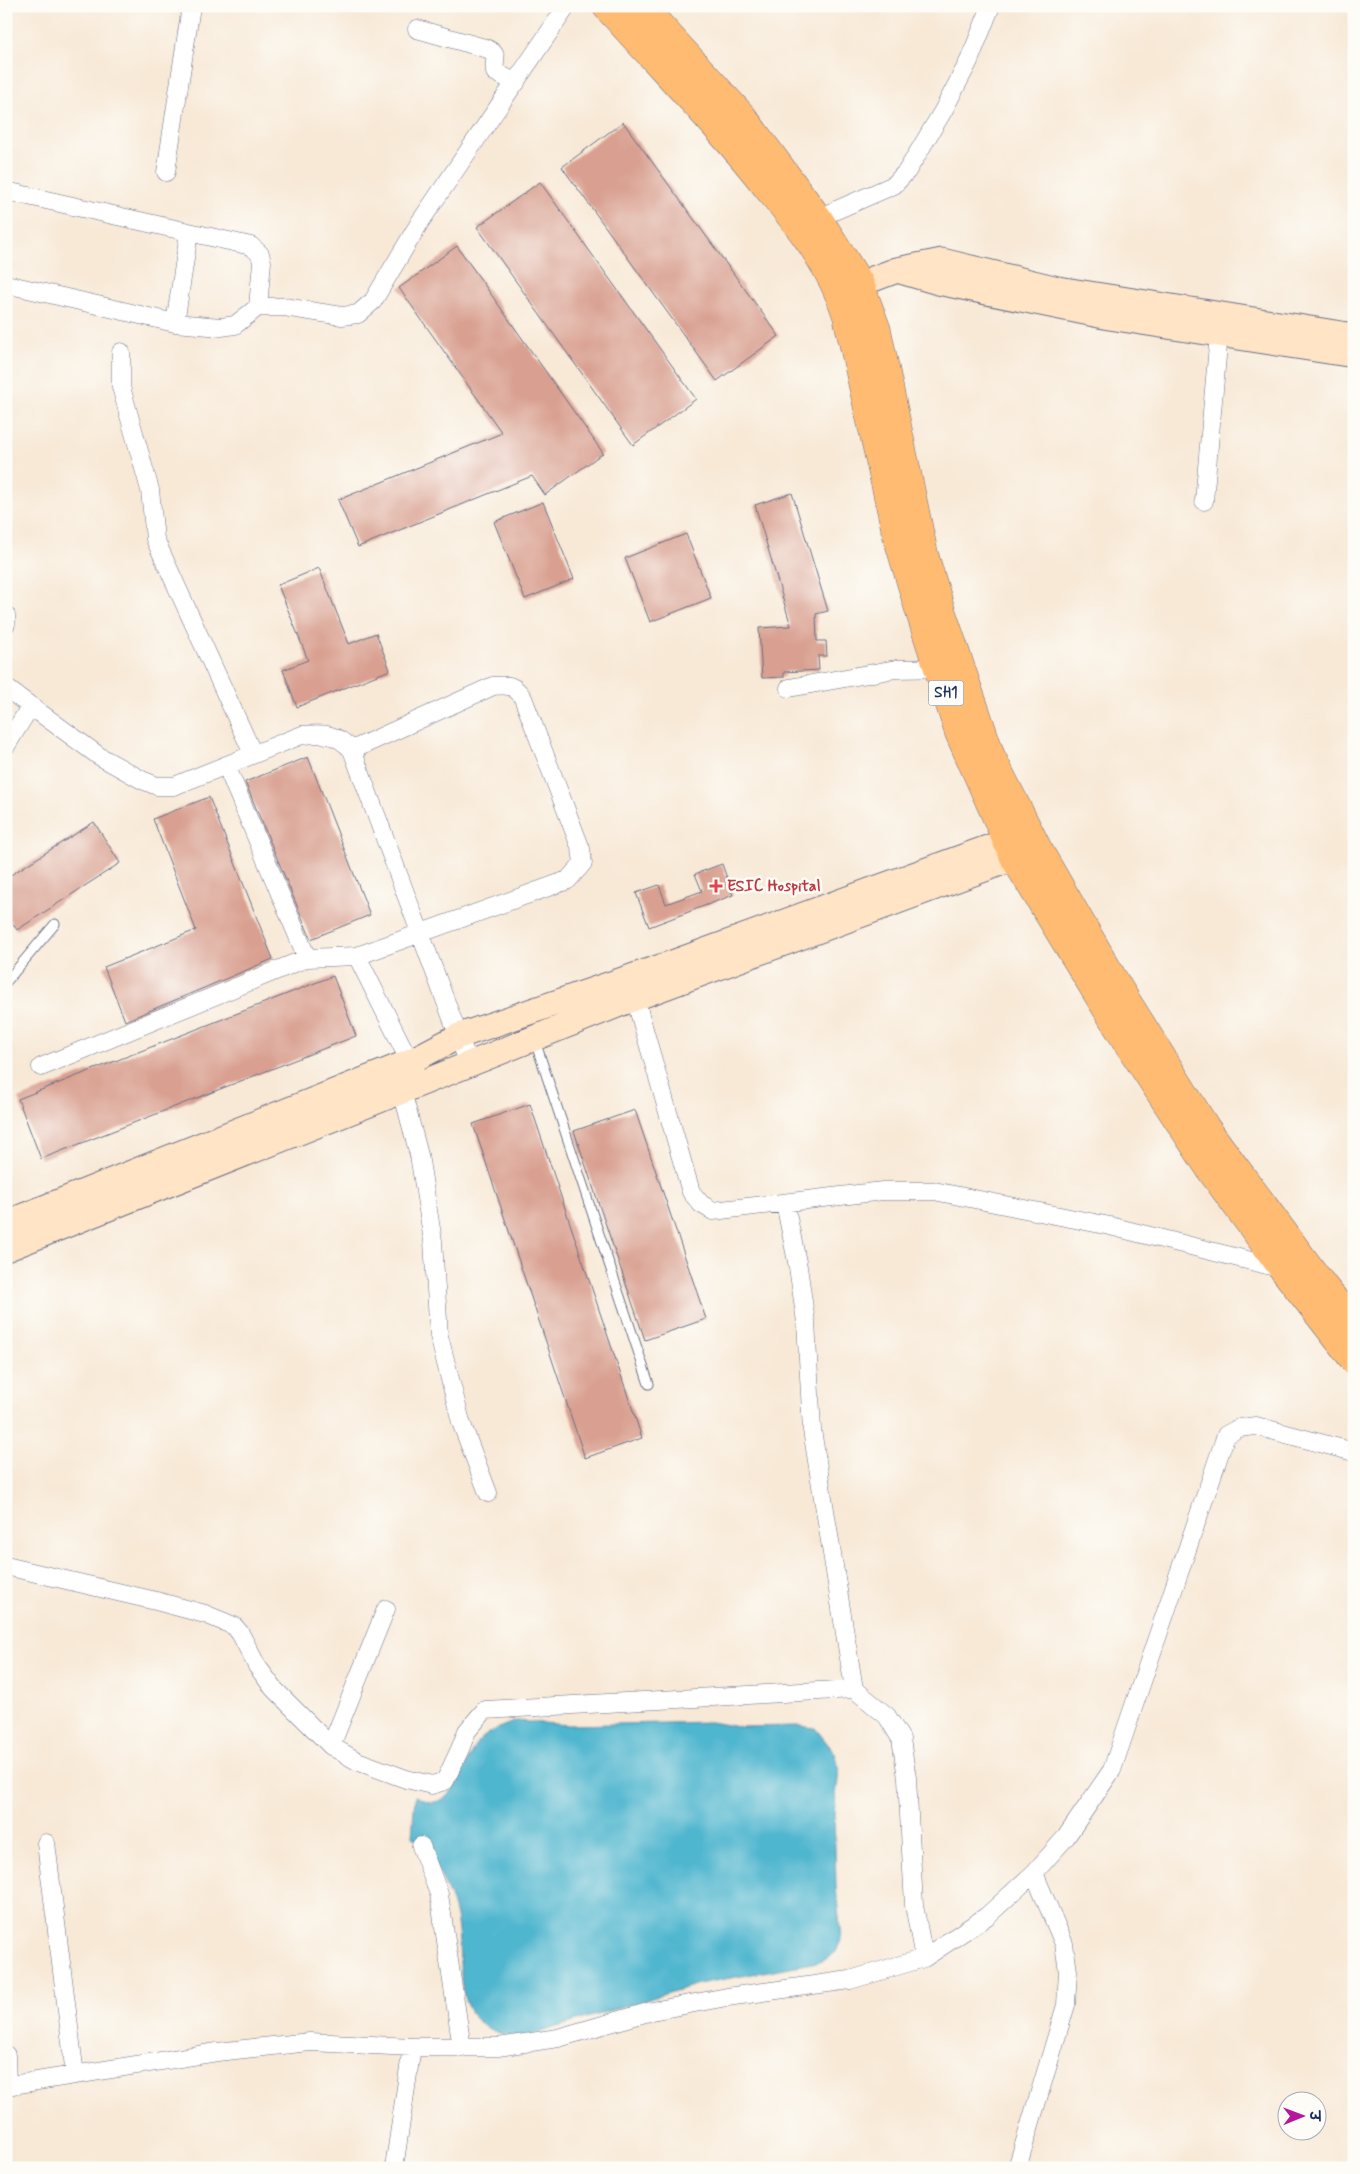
<svg xmlns="http://www.w3.org/2000/svg" width="1360" height="2174" font-family="Mynerve,'Playpen Sans Deva',sans-serif">
  <style>
    .water { fill: #50b6cf; stroke: #367296 }
    .building { fill: #d9a091 }
    .lines { fill: none; stroke-linecap: round; stroke-linejoin: round }
    .lane-casing { stroke: #687088; stroke-width: 11 }
    .street-casing { stroke: #687088; stroke-width: 19 }
    .secondary-casing { stroke: #687088; stroke-width: 27 }
    .primary-casing { stroke: #687088; stroke-width: 29 }
    .lane { stroke: #fff; stroke-width: 9 }
    .street { stroke: #fff; stroke-width: 18 }
    .secondary { stroke: #ffe4c6; stroke-width: 25 }
    .primary { stroke: #ffbb71; stroke-width: 28 }
    .health-dot { fill: #e0444e; stroke: #fdfcf7; stroke-width: 2 }
    .labels { text-anchor: middle; dominant-baseline: central; stroke-width: 5; stroke-linejoin: round; paint-order: stroke }
    .shield { fill: #fdfcf7; stroke: #5f6c8c; stroke-width: 1 }
    .shield-label { font-size: 15px; font-weight: bold; fill: #1b2f5e }
    .health-label { font-size: 16px; font-weight: bold; fill: #be3a42; stroke: #fdfcf7; text-anchor: start }
  </style>
  <rect width="100%" height="100%" fill="#fdfcf7"/>
  <filter id="ink" filterUnits="userSpaceOnUse"><feTurbulence type="fractalNoise" baseFrequency=".02" numOctaves="2"/><feDisplacementMap in="SourceGraphic" scale="10" xChannelSelector="R" yChannelSelector="G"/><feConvolveMatrix kernelMatrix="1 2 1 2 8 2 1 2 1" color-interpolation-filters="sRGB"/></filter>
  <filter id="wash" filterUnits="userSpaceOnUse"><feTurbulence type="fractalNoise" baseFrequency=".0096" numOctaves="4" result="noise"/><feDisplacementMap in="SourceGraphic" scale="20" xChannelSelector="R" yChannelSelector="G"/><feGaussianBlur stdDeviation="1.12" result="paint"/><feColorMatrix in="noise" values="0 0 0 0 0 0 0 0 0 0 0 0 0 0 0 0 0 1.4 0 .05"/><feComposite in="paint" operator="in"/></filter>
  <g filter="url(#wash)">
    <rect width="100%" height="100%" fill="#f8e9d7"/>
    <path class="water" d="M517,1721l52,4 142,-3 27,5 62,-1 15,2 20,25 4,17 -5,43 2,74 5,52 -5,13 -13,9 -125,23 -174,53c-77,-5 -59,-60 -67,-114 -2,-18 -10,-34 -18,-50 -9,-19 -9,-25 -27,-36l3,-41c5,2 10,5 15,6 27,3 35,-45 49,-61 10,-10 26,-16 38,-20z"/>
    <g id="blocks">
      <path class="building" d="M623,122l156,214 -62,45 -155,-214z
        M540,182l156,217 -63,46 -156,-218z
        M457,246l146,207 -58,42 -13,-19 -174,71 -20,-47 164,-67 -103,-145z
        M792,493l36,118 -12,3 1,27h9l1,15h-9l1,14 -35,2v5l-22,1 -3,-50 32,-2 -36,-121z
        M543,502l31,77 -49,20 -31,-77z
        M686,534l25,64 -61,24 -25,-64z
        M319,568l30,76 27,-11 14,37 -93,37 -14,-37 25,-10 -30,-75z
        M308,757l62,158 -59,24 -66,-157z
        M209,797l64,162 -148,62 -21,-54 92,-37 -43,-111z
        M94,822l26,41 -103,67 -11,-17v-35z
        M722,864l11,31 -84,32 -13,-34 23,-8 7,19 36,-13 -7,-17z
        M333,976l23,60 -315,123 -23,-60z
        M530,1104l112,334 -57,20 -112,-334z
        M635,1110l71,209 -61,21 -71,-209z"/>
    </g>
  </g>
  <g filter="url(#ink)">
    <use href="#blocks" fill-opacity="0" stroke="#687088" stroke-width="1"/>
    <g class="lines">
      <g class="lane-casing">
        <path id="lane" d="M6,982l49,-58
          M535,1041l114,343"/>
      </g>
      <g class="street-casing">
        <path id="street" d="M417,29l71,20c12,6 5,12 7,23l21,11
          M166,172l25,-166
          M6,191l245,55 9,8 2,8 -4,45
          M818,218l76,-33 13,-14 36,-60 26,-50 22,-55
          M6,284l169,39 46,4 14,-2 23,-18h26l58,9 16,-2 15,-13 47,-79 147,-216
          M175,323l14,-90
          M121,352v35l29,103 5,49 98,215
          M1204,501l15,-167
          M6,615v9
          M6,688l93,68 43,24 15,6h17l128,-51c22,-2 34,-2 50,15
          M789,688l107,-19 51,-1
          M6,746l24,-39
          M226,765l81,193 50,-2 57,114
          M357,956l211,-76 15,-17 -2,-14 -58,-151c-9,-14 -15,-13 -30,-12l-141,64 117,314
          M635,998l56,194 10,12 12,7 170,-20h51l176,35 173,43
          M41,1067l266,-109
          M402,1091l17,64 14,86 6,95 22,86 27,71
          M785,1203l13,64 8,55 6,108 42,259 33,27 14,23 6,39 7,127 10,53
          M6,1566l150,35 49,13 29,12 6,7 17,33 17,23 57,57 26,15 49,18 26,6 13,-4 15,-32 7,-18 18,-21 369,-21
          M331,1746l55,-137
          M46,1843l29,232
          M421,1846l18,48 23,154
          M6,2055l1,30
          M6,2086l211,-34 93,-10 102,5h86l60,-9 94,-27 75,-14 123,-17 74,-22 63,-42 47,-43 32,-36 46,-67 114,-335 13,-7 17,-2 98,26
          M394,2168l18,-121
          M1017,2168l49,-163 2,-34 -4,-27 -30,-71"/>
      </g>
      <g class="secondary-casing">
        <path id="secondary" d="M897,270l41,12 171,35 245,38
          M841,291l56,-21 45,-9 116,28 296,47
          M6,1223l403,-161 50,-26 213,-73 354,-129
          M6,1249l629,-251 398,-147"/>
      </g>
      <g class="primary-casing">
        <path id="primary" d="M606,6c55,62 113,120 164,185 32,38 62,77 77,125l50,220 24,80 38,117 56,126 110,180 89,136 69,94 71,91
          M642,6l101,111 75,101 42,66 17,46 47,224 17,56 50,146 47,93 83,143 85,136 118,159 30,37"/>
      </g>
      <use href="#lane" class="lane"/>
      <use href="#street" class="street"/>
      <use href="#secondary" class="secondary"/>
      <use href="#primary" class="primary"/>
    </g>
  </g>
  <path class="health-dot" d="M713.5 878.5h5v5h5v5h-5v5h-5v-5h-5v-5h5z"/>
  <g class="labels">
    <rect class="shield" x="928.5" y="680.5" width="35" height="25" rx="4"/>
    <g class="shield-label">
      <text x="946" y="693">SH1</text>
    </g>
    <g class="health-label">
      <text x="727" y="886">ESIC Hospital</text>
    </g>
  </g>
  <rect width="1360" height="2174" fill="none" stroke="#fdfcf7" stroke-width="25"/>
  <g transform="translate(1302 2116) rotate(89)"><circle r="24" fill="#fdfcf7" stroke="#a3aaba"/>
  <path d="M0-4L9 19L0 12L-9 19Z" fill="#b5179e"/>
  <text y="-8" font-size="14" font-weight="bold" text-anchor="middle" fill="#1b2f5e">उ</text>
  </g>
</svg>
